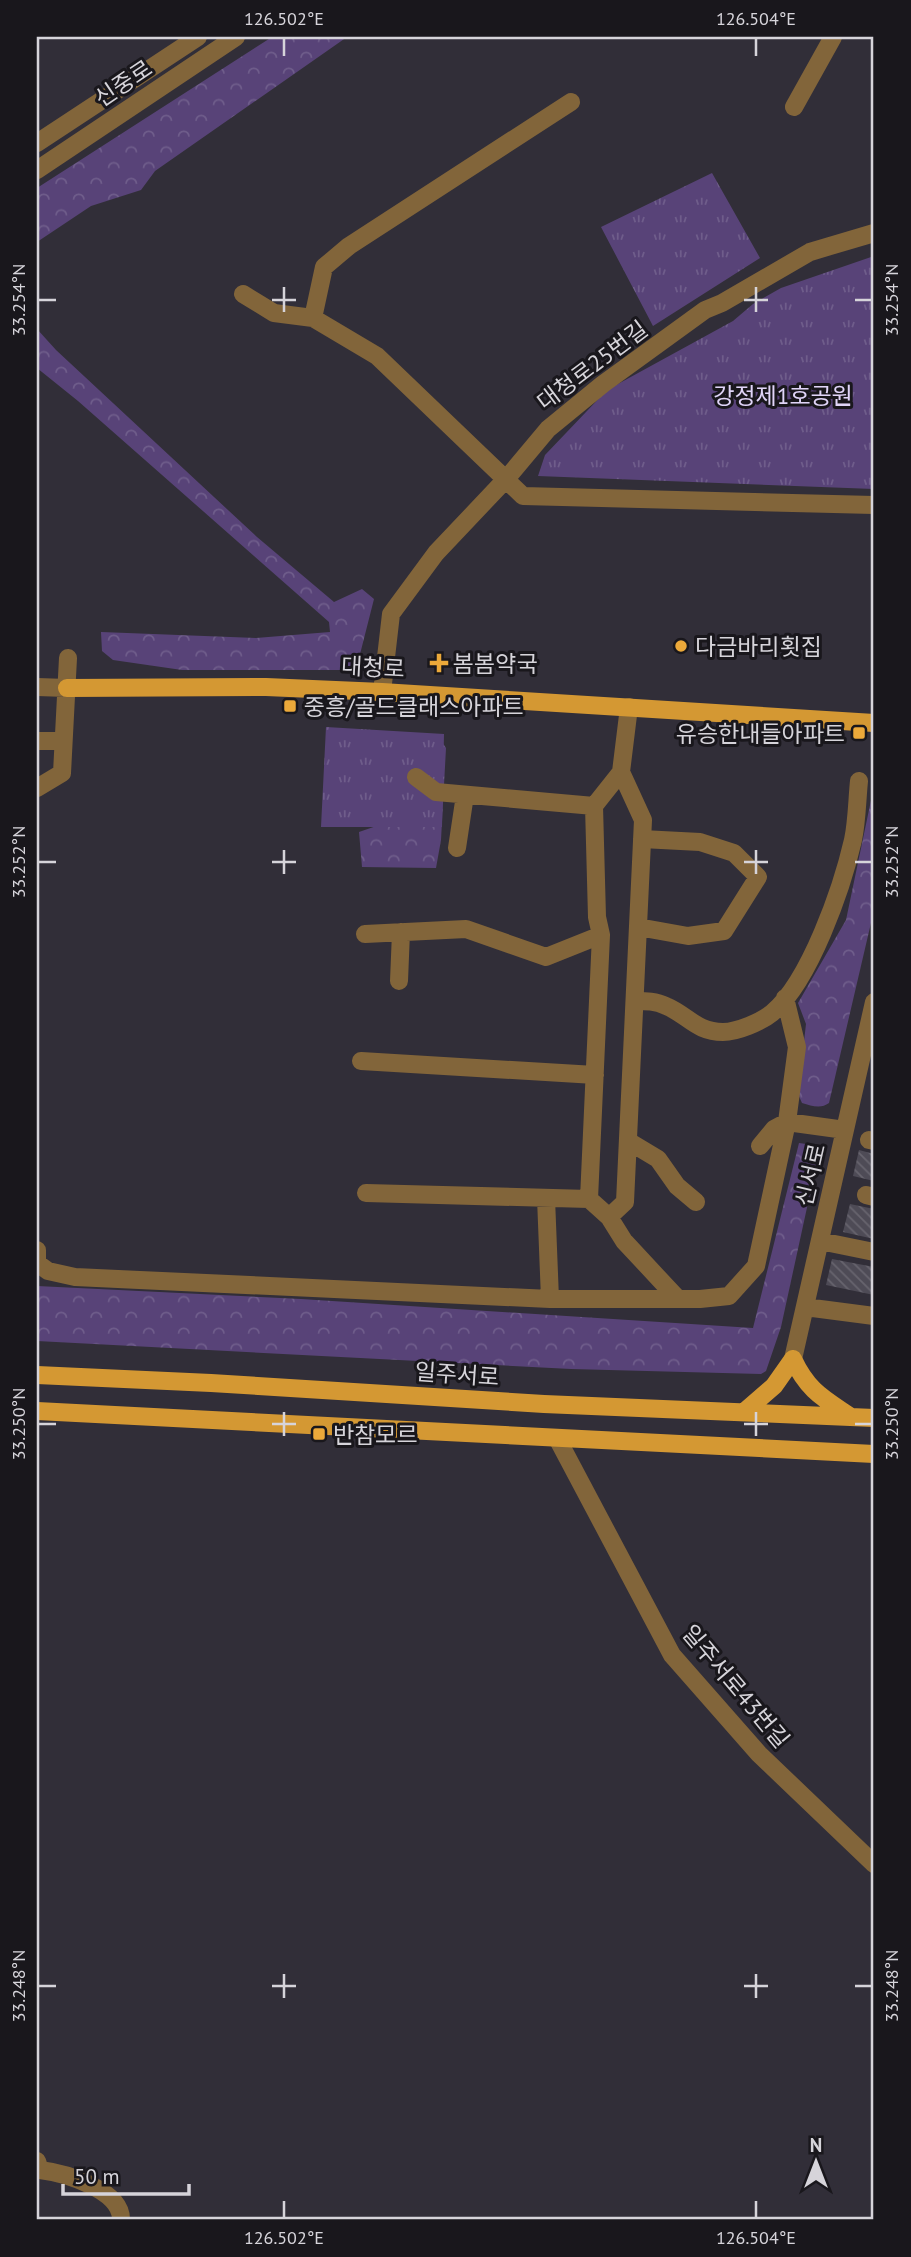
<svg xmlns="http://www.w3.org/2000/svg" width="911" height="2257" font-family="'PT Sans','Noto Sans KR',sans-serif">
  <style>
    .forest { fill: url(#forest-crowns) }
    .park { fill: url(#park-tufts) }
    .building { fill: url(#building-back-hatch) }
    .lines { fill: none; stroke-linecap: round; stroke-linejoin: round }
    .minor { stroke: #82653a; stroke-width: 18 }
    .major { stroke: #d49833; stroke-width: 18 }
    .ticks { fill: none; stroke: #d6d4da; stroke-width: 2.5 }
    .poi-dot { fill: #eca93a; stroke: #19171c; stroke-width: 2.5 }
    .labels { text-anchor: middle; dominant-baseline: central; stroke-width: 6; stroke-linejoin: round; paint-order: stroke }
    .street-label { font-size: 23px; fill: #d6d4da; stroke: #19171c }
    .park-label { font-size: 23px; fill: #e0d4f8; stroke: #19171c }
    .poi-label { font-size: 23px; fill: #d6d4da; stroke: #19171c; text-anchor: start }
    .neatline { fill: none; stroke: #d6d4da; stroke-width: 2.5 }
    .ticks-label { font-size: 18px; text-anchor: middle; fill: #d6d4da }
  </style>
  <defs>
    <pattern id="forest-crowns" width="20" height="18" patternUnits="userSpaceOnUse" patternTransform="scale(1.75)"><rect width="20" height="18" fill="#584378"/><path d="M2 6a3 3 0 1 1 6 0M12 15a3 3 0 1 1 6 0" fill="none" stroke="#6f5d8b"/></pattern>
    <pattern id="park-tufts" width="24" height="20" patternUnits="userSpaceOnUse" patternTransform="scale(1.75)"><rect width="24" height="20" fill="#584378"/><path d="M3 7l-1-3M5 7V3M7 7l1-3M15 17l-1-3M17 17v-4M19 17l1-3" fill="none" stroke="#6f5d8b"/></pattern>
    <pattern id="building-back-hatch" width="6" height="6" patternUnits="userSpaceOnUse" patternTransform="scale(1.75)"><rect width="6" height="6" fill="#4e4b56"/><path d="M-1 5l2 2M0 0l6 6M5-1l2 2" fill="none" stroke="#67646e"/></pattern>
  </defs>
  <rect width="100%" height="100%" fill="#312e38"/>
  <path class="forest" d="M272,37h75l-192,134 -14,19 -50,16 -54,36v-54z
    M37,329l19,21 201,187 77,65 28,-13 12,10 -18,71h-174l-69,-10 -11,-9 -1,-19 155,6 74,-6 -1,-10 -251,-221 -41,-33z
    M438,736l8,12 -5,92 -5,28 -74,-1 -3,-35 32,-11z
    M874,786v124l-45,193c-8,6 -17,3 -27,0l-4,-9 8,-70 -8,-21 48,-83z
    M799,1143l14,2 5,12 -37,170 -15,44 -5,3 -190,-5 -534,-28v-55l264,13 452,29z"/>
  <path class="park" d="M712,173l48,85 -107,68 -52,-99z
    M874,256v233l-336,-13 7,-21 62,-65 126,-69 20,-17 28,-16z
    M326,727l118,7 -2,93h-121z"/>
  <path class="building" d="M859,1150l15,4v27l-21,-5z
    M850,1204l24,5v30l-31,-7z
    M832,1259l42,8v28l-48,-10z"/>
  <g class="lines">
    <path class="minor" d="M794,107l39,-70
      M37,143l161,-106
      M37,170l199,-133
      M243,294l31,19 39,5 64,38 146,140 351,9
      M313,318l11,-51 25,-21 222,-144
      M37,687l30,1
      M382,692l9,-78 45,-61 71,-75 41,-49 55,-45 102,-74 17,-7 88,-51 64,-19
      M37,741h26
      M621,772l22,48 -18,382 -16,15 -20,-18 12,-264 -4,-18 -3,-111 27,-34 8,-65
      M416,777l20,15 158,14
      M37,788l25,-15 6,-115
      M457,848l8,-53
      M638,927l50,9 36,-5 34,-54 -24,-24 -34,-11 -58,-3
      M365,934l101,-5 80,28 55,-22
      M399,981l2,-49
      M635,1001c11,0 21,0 31,5 22,9 30,26 57,26 14,0 38,-10 49,-19 38,-32 70,-125 81,-173 4,-19 4,-39 6,-59
      M361,1061l234,14
      M869,1140l5,1
      M628,1141l30,18 19,27 19,16
      M760,1146l14,-17 13,-7 58,8
      M366,1193l223,6
      M866,1195l8,2
      M546,1198l4,101
      M609,1217l15,24 54,58
      M820,1241l54,11
      M37,1250v13l11,8 27,6 475,22h150l29,-3 27,-30 31,-144 10,-75 -12,-49
      M805,1307l69,9
      M793,1359l81,-357
      M557,1438l115,217 87,99 115,110
      M37,2161l3,9c25,3 82,20 81,50"/>
    <path class="major" d="M67,688l199,-1 116,5 492,31
      M793,1359c15,32 30,39 58,58
      M37,1375l174,8 333,21 330,14
      M37,1411l837,43
      M744,1412l30,-26 19,-27"/>
  </g>
  <path class="ticks" d="M284,38v18M756,38v18M284,287v25M756,287v25M38,300h18M272,300h24M744,300h24M855,300h17M284,850v24M756,850v24M38,862h18M272,862h24M744,862h24M855,862h17M284,1412v24M756,1412v24M38,1424h18M272,1424h24M744,1424h24M855,1424h17M284,1974v24M756,1974v24M38,1986h18M272,1986h24M744,1986h24M855,1986h17M284,2201v17M756,2201v17"/>
  <g class="poi-dot">
    <circle cx="681" cy="646" r="7"/>
    <path d="M435.5 652.5h7v7h7v7h-7v7h-7v-7h-7v-7h7z"/>
    <rect x="283" y="699" width="14" height="14" rx="3.5"/>
    <rect x="852" y="726" width="14" height="14" rx="3.5"/>
    <rect x="312" y="1427" width="14" height="14" rx="3.5"/>
  </g>
  <g class="labels">
    <g class="street-label">
      <text transform="translate(123 83) rotate(-34)">신중로</text>
      <text transform="translate(592 365) rotate(-37)">대청로25번길</text>
      <text transform="translate(373 667) rotate(3)">대청로</text>
      <text transform="translate(810 1175) rotate(-77)">신서로</text>
      <text transform="translate(457 1374) rotate(4)">일주서로</text>
      <text transform="translate(736 1686) rotate(50)">일주서로43번길</text>
    </g>
    <g class="park-label">
      <text x="783" y="395">강정제1호공원</text>
    </g>
    <g class="poi-label">
      <text x="695" y="646">다금바리횟집</text>
      <text x="453" y="663">봄봄약국</text>
      <text x="304" y="706">중흥/골드클래스아파트</text>
      <text x="845" y="733" text-anchor="end">유승한내들아파트</text>
      <text x="333" y="1434">반참모르</text>
    </g>
  </g>
  <rect width="911" height="2257" fill="none" stroke="#19171c" stroke-width="77"/>
  <g transform="translate(816 2162)" stroke="#19171c" stroke-width="5" paint-order="stroke">
  <path d="M0-5L12 26L0 18L-12 26Z" fill="#d6d4da"/>
  <text y="-10" font-size="19" font-weight="bold" text-anchor="middle" fill="#d6d4da">N</text>
  </g>
  <path d="M63 2184v10h126v-10" fill="none" stroke="#d6d4da" stroke-width="3.5"/>
  <text x="74" y="2184" font-size="21" fill="#d6d4da" stroke="#19171c" stroke-width="5" paint-order="stroke">50 m</text>
  <rect x="38" y="38" width="834" height="2180" class="neatline"/>
  <g class="ticks-label">
    <text x="284" y="25">126.502°E</text>
    <text x="756" y="25">126.504°E</text>
    <text transform="translate(19 300) rotate(-90)" y="6">33.254°N</text>
    <text transform="translate(892 300) rotate(-90)" y="6">33.254°N</text>
    <text transform="translate(19 862) rotate(-90)" y="6">33.252°N</text>
    <text transform="translate(892 862) rotate(-90)" y="6">33.252°N</text>
    <text transform="translate(19 1424) rotate(-90)" y="6">33.250°N</text>
    <text transform="translate(892 1424) rotate(-90)" y="6">33.250°N</text>
    <text transform="translate(19 1986) rotate(-90)" y="6">33.248°N</text>
    <text transform="translate(892 1986) rotate(-90)" y="6">33.248°N</text>
    <text x="284" y="2244">126.502°E</text>
    <text x="756" y="2244">126.504°E</text>
  </g>
</svg>
